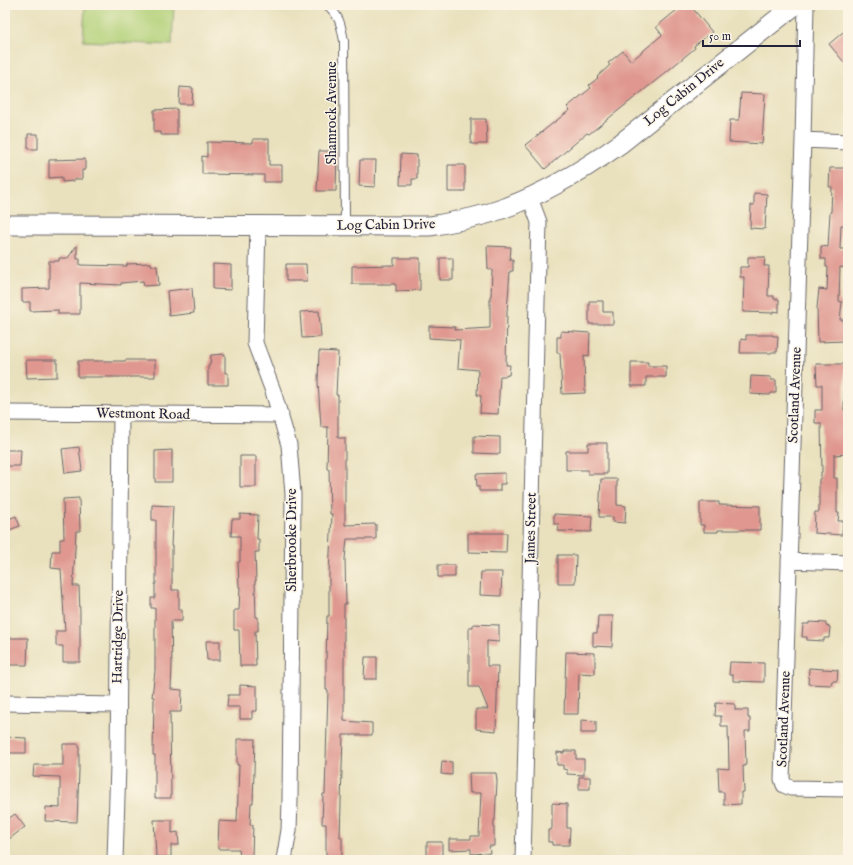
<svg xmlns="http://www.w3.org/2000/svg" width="853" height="865" font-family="'IM FELL English',serif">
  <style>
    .green { fill: #b1d077; stroke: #6a7959 }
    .building { fill: #df978f }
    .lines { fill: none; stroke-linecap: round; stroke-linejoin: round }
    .service-casing { stroke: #686568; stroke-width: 10 }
    .minor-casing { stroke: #686568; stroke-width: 17 }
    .tertiary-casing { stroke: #686568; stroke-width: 21 }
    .service { stroke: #fff; stroke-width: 8 }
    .minor { stroke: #fff; stroke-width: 15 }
    .tertiary { stroke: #fff; stroke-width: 19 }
    .labels { text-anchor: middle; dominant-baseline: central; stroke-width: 3; stroke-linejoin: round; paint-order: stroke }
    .street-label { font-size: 14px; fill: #22223b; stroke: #fcf5e5 }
  </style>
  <rect width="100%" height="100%" fill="#fcf5e5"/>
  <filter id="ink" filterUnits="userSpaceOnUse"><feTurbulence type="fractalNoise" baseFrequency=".025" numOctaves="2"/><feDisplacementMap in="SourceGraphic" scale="8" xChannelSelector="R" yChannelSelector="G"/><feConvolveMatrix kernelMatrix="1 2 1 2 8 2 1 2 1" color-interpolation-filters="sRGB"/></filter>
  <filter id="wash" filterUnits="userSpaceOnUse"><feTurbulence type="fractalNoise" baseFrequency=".012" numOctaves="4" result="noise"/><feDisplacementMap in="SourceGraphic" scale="16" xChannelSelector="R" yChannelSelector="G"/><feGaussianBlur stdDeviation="0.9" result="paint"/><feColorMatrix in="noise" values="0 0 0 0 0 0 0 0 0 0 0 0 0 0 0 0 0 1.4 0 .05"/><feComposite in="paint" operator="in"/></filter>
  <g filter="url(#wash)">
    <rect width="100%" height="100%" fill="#e9e1bd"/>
    <path class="green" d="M85,5h89l-2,40 -89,-4z"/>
    <g id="blocks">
      <path class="building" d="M683,5l3,4 4,-4 22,27 -18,14 1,2 -36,30 -70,56 -2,-1 -42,36 -20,-24 45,-35 -3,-3 24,-19 -2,-3 9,-7 -1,-1 13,-12 -2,-2 15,-12 8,10 31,-26 -6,-8z
        M848,28v39l-19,-23z
        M180,87l13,1 -1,16h-13z
        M741,93l24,1 -3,50 -33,-2 1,-22h9z
        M177,109v26h-16v-3h-7v-22z
        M471,119h15l1,25h-16z
        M28,134h10v15h-10z
        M253,139h16v26h13v17h-18v-7l-62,-1v-18l5,1v-15l46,1z
        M319,151h18l-1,40h-19z
        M401,154l16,1v24h-5v6h-12z
        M85,159v11h-3v9h-8v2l-12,1v-5l-13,1v-18z
        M360,160h16l-1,27 -16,-1z
        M448,165h17v26h-3v1h-14z
        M830,168h18v57h-7l-1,24h8v10l-1,9 -7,-1 -1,34 3,1 -2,18h5v21l-27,1 -1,-34 2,-19 8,1 1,-23h-2v-8h-5v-13l7,1 2,-35h1l1,-25h-3z
        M754,193l13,1 -2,35 -15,-1 1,-23h3z
        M77,245v14h3v6l47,1v-2l24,-1 1,3h5l2,19 -15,1 -1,-5 -22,2v2l-41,-2v31h-22v-4l-28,1v-9h-8v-13l27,-1v-27h10v-3h9z
        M487,246l24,1 -1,13h3v11h-3l-3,41 -1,53h4l-1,10h-2v1h-7l-2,38 -18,-1 1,-17 -4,-1 1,-25 -20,-2 2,-28 -31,-2v-12l26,1v3l35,-2v-32h1l1,-26 -4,-1z
        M748,257h17l-1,9h5l-1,30h6v3h5v13l-6,-1v2l-30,-1 1,-35h-4v-10h8z
        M394,258h26v32l-24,1v-6h-1v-1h-43v-18l42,-1z
        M440,258h13v22h-13z
        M213,264l18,1v25l-18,-1z
        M286,264h20l1,17h-21z
        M192,288l2,25 -25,3 -2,-25z
        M589,301h14v11h10v12h-24z
        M319,311l2,26 -19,1 -2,-26z
        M561,331l29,2 -1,23 -5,-1 1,38 -23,1 -2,-41h-3v-16h4z
        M746,335h27v1h5l-1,16h-5l-1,1h-31l1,-14 5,1z
        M319,351l19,1 -2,43h2v43h7v87l31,-1v15h-29l-2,20 1,45h-2v117l28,2v12h-29l-3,102h2v23h-16v-36h-4l1,-30h2l3,-104h-2v-29l1,-45h2v-43l3,-59h-2l-1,-45h-2l1,-42h-7l-3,-45z
        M225,354v19h3v12h-20v-19l2,-1 1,-10z
        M26,360h31v17l-30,1z
        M125,360h30v17h-77v-16h47z
        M631,362h17v4h18v11h-20v9h-15z
        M816,364h29l-1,46h4v12h-3l-1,20h1l1,12 -12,1v23h3v35h2l-1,8h5l-1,14 -28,-2 1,-21h4v-33l2,-1v-6h1l-1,-49h-6v-13h7v-25h-5z
        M751,376l20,1v3h5v13h-5l-1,2 -20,-1z
        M474,436l26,1v17l-26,-1z
        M588,443h19v31h-19v-4h-22v-19h22z
        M79,447l3,24 -17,2 -3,-24z
        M5,450h16l-1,16h-15z
        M172,450v32h-17v-31z
        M240,456h16v31h-16z
        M505,473v11h-5v7h-21v-5h-2l-1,-12z
        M601,479h16v26l9,1 -1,17 -12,-1v-5h-14z
        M79,498l1,33h-4l-3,55h6l1,27v49h-17v-16h-7v-15h9l-4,-62 -10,-1 1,-17h8v-12h4l-1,-40z
        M700,502h19v3l41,1v24h-42v2h-14v-7h-4z
        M152,505l21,1 -2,40h1v44h7v19h3v12h-11l1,44 -1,24 11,1 -1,22h-11l1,86h-16v-43h-2l1,-58h-2l3,-26v-63h-4v-10h4v-14h1v-64h-4z
        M240,514l18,1 -1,24h2v13h-4l1,29h-1l1,36h2v14h-3l1,35h-16l-1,-36h-5v-20h5l1,-23h-1l-1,-25h2v-26h-9l1,-17h8z
        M554,514l38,2 -1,16 -33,-1 1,-7h-5z
        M16,516l4,10 -11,4 -3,-10z
        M468,533h39l-1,20 -38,-1z
        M558,555h18l-1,28h-17z
        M438,565h17v12h-17z
        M481,572h21l-1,24 -21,-1z
        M598,616h15l-1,31 -19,-1v-13h4z
        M809,622l17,1v3l4,1 -1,11h-5v3l-17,-1v-3h-5l1,-13h6z
        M473,624l26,1v17l-12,-1v25h11l-2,65 -20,-2v-20h12l-9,-22h-10v-60h4z
        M5,638h23l-1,27h-22z
        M206,641h14v19h-13z
        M566,652l29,1v21l-16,-1 -1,41h-14z
        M365,657h12v22h-13z
        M730,662l34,1v19l-31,-1v-6h-4z
        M809,668l29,2 -1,11h-5l-1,4 -23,-1z
        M240,685l17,1v25h-5v8h-12v-12h-13l1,-12h12z
        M716,703l19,1v6h13v8h2v13h-5l1,35h-3l1,26h-3v12l-17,1v-13h-5l-1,-24 11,1 -1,-43h-7v-10h-6z
        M581,720l15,1v12h-15z
        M5,737l21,1v15h-21z
        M237,739h18l-2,64h-2l-1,22h3l-1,31h-12l-1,-7h-21l1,-28 18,1 2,-57h-2z
        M63,744h16v26l-2,52 -32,-1 1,-14 14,1v-31l-27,-1 1,-11h29z
        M564,751h12v8h8v16l-17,-1v-4l-4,-1v-4h-6v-13l7,1z
        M442,761l10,1v13l-11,-1z
        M469,773h27l1,8 -2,39h-1v26h-5l1,7 -19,1v-5l-22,1v-11h22v-3h8l2,-43h-11z
        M579,777h11v12h-11z
        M552,803l15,1v24h3l-1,17h-17v-3h-4v-12h3l1,-2z
        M15,814l10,13 -20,15v-21z
        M154,820h18v13l6,-1 1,13h-8v12h-15z
        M427,842h15v18h-15z"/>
    </g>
  </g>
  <g filter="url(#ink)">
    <use href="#blocks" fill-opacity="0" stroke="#686568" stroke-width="1"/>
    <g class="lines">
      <g class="service-casing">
        <path id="service" d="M327,5c13,11 14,20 17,36l1,184"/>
      </g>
      <g class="minor-casing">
        <path id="minor" d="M806,5l-3,135 -21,639 2,6 7,3 57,1
          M803,140l45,2
          M258,226l-3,117 18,48 16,54 4,49 -3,307 -1,29 -5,30
          M5,413l276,2
          M789,561l59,2
          M5,703l112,2
          M115,860l3,-95 3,-351
          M523,860l16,-638 -9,-24"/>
      </g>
      <g class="tertiary-casing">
        <path id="tertiary" d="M5,225l425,1c23,-4 47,-8 69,-16 44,-15 83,-39 121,-66l175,-139"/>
      </g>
      <use href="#service" class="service"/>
      <use href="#minor" class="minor"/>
      <use href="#tertiary" class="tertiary"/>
    </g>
  </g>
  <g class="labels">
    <g class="street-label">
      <text transform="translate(684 92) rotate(-39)">Log Cabin Drive</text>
      <text transform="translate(332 113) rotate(-90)">Shamrock Avenue</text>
      <text transform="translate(386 225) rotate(-1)">Log Cabin Drive</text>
      <text transform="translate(795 395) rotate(-88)">Scotland Avenue</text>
      <text transform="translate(143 414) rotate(1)">Westmont Road</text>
      <text transform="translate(531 528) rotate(-89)">James Street</text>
      <text transform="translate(292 540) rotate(-90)">Sherbrooke Drive</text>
      <text transform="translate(118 637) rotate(-89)">Hartridge Drive</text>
      <text transform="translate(784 719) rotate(-88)">Scotland Avenue</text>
    </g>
  </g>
  <rect width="853" height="865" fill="none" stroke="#fcf5e5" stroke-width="20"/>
  <path d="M703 40v6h97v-6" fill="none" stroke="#22223b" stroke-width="2"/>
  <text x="709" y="40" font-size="12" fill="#22223b" stroke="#fcf5e5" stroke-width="3" paint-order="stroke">50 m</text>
</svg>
